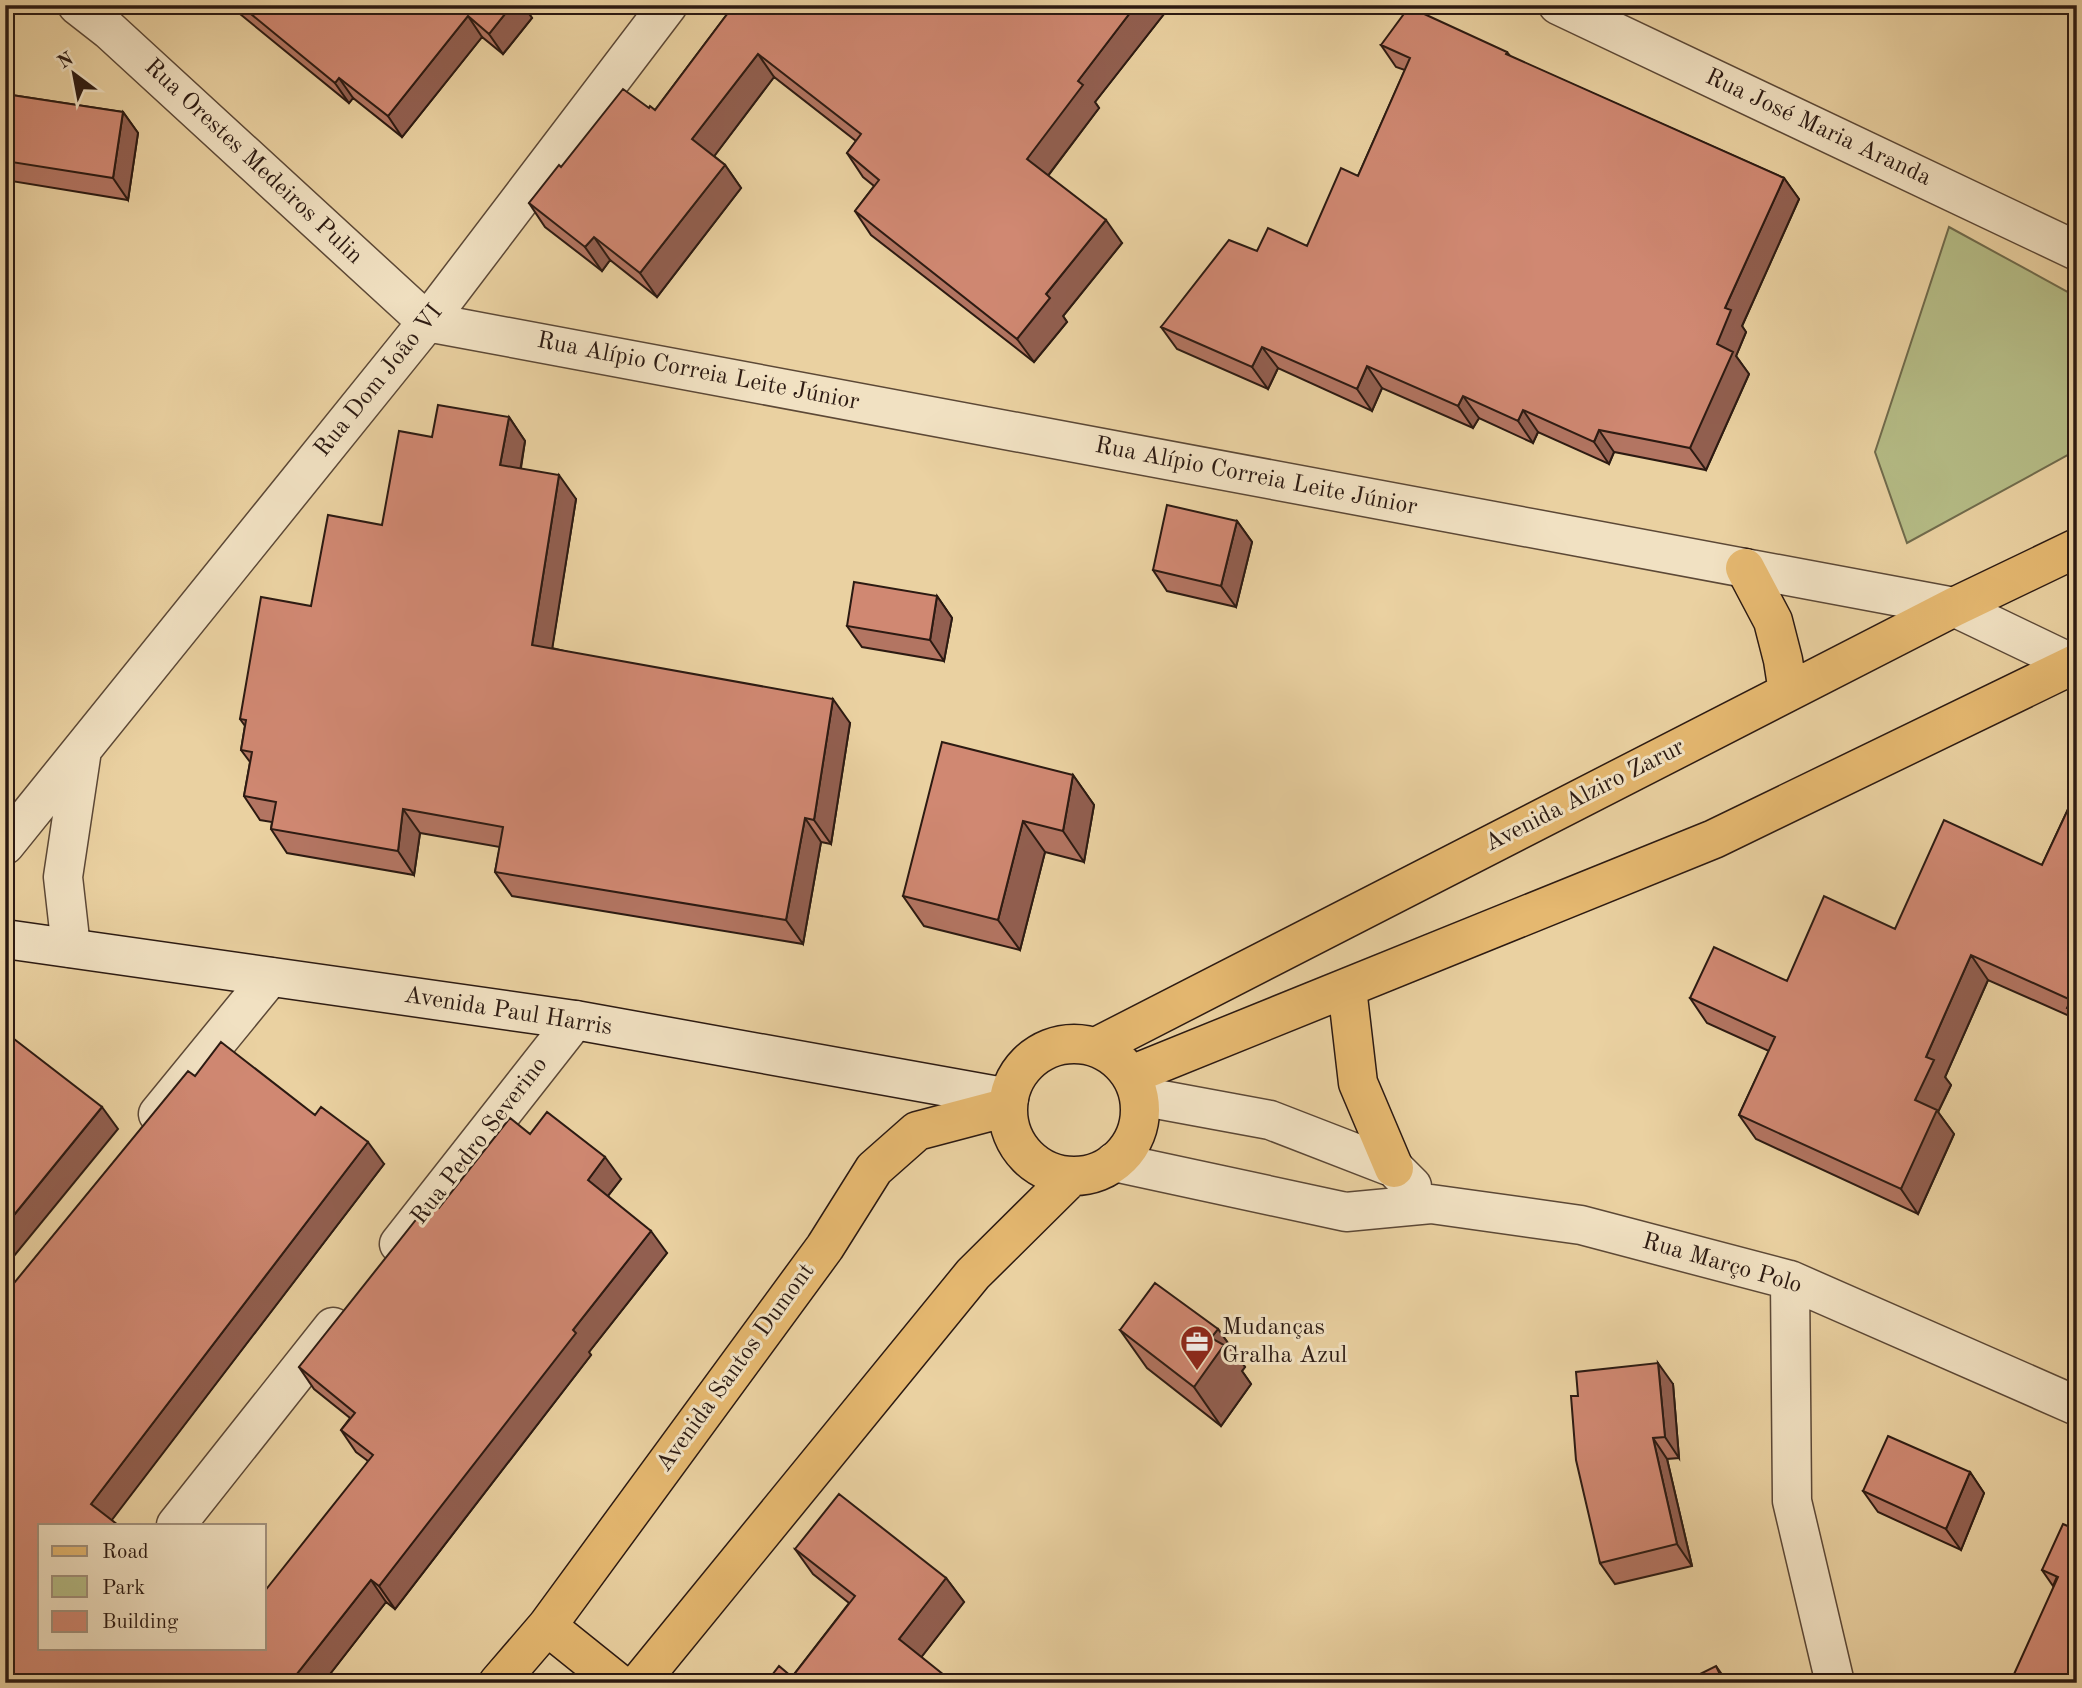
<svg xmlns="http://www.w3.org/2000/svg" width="2082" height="1688" font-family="'Old Standard TT',serif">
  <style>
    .green { fill: #b5bc86; stroke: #706b4c; stroke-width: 2 }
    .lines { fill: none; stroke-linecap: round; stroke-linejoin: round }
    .street-casing { stroke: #5c4836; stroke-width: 41 }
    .secondary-casing { stroke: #2c1a12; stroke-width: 41 }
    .primary-casing { stroke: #2c1a12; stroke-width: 41 }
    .street { stroke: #f1e1c2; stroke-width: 38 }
    .secondary { stroke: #f1e1c2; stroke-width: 38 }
    .primary { stroke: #e5b870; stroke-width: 38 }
    .wall { fill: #b37562; stroke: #2c1a12; stroke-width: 2 }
    .shaded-wall { fill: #925f50; stroke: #2c1a12; stroke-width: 2 }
    .building { fill: #d08872; stroke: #2c1a12; stroke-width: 2 }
    .labels { text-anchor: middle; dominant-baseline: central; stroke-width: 6; stroke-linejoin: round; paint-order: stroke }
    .street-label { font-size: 24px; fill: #2c1a12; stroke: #f1e1c2 }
    .poi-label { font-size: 24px; fill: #2c1a12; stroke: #f1e1c2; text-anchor: start }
  </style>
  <rect width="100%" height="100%" fill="#ead1a1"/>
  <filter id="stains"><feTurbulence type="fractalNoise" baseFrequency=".00286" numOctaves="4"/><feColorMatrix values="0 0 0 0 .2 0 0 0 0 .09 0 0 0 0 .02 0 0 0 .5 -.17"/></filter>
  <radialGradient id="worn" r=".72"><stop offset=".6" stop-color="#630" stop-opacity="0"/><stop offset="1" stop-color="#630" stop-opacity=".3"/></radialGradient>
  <path class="green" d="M1949,227l128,70v153l-170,93 -32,-91z"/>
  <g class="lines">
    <g class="street-casing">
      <path id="street" d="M77,5l32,25 318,292 1527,285 123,59
        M1558,5l519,246
        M5,845l422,-523 241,-317
        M71,948l-8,-71 19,-127
        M1140,1096l130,24 124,48 18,18
        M158,1114l112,-137
        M1114,1162l232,50 85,-8 150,21 209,55 287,126
        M399,1244l176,-224
        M1790,1280l2,221 43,182
        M176,1525l157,-198"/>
    </g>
    <g class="secondary-casing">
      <path id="secondary" d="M5,939l570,81 434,78"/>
    </g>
    <g class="primary-casing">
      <path id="primary" d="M1745,568l28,53 10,39 5,32
        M1347,988l11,95 36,85
        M1008 1110a66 66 0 1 1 132 0a66 66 0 1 1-132 0Z
        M1096,1047l858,-440 123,-59
        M1131,1075l583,-236 363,-176
        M547,1626l71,57
        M498,1683l49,-57 278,-379 49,-78 43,-38 91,-24
        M639,1683l334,-409 99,-98"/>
    </g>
    <use href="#street" class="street"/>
    <use href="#secondary" class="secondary"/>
    <use href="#primary" class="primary"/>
  </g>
  <path class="wall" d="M229,5h294l9,13 -29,36 -21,-17 -80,100 -49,-39 -4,5z
    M734,5h437l-76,97 4,6 -51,68 74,67 -59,73 4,6 -33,40 -163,-127 -16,-24 19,-25 -11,-9 -16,-24 9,-12 -82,-64 -60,79 11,9 16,23 -84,109 -47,-37 -8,11 -57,-44 -16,-24 32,-36 88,-59 6,2z
    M1797,5h13l-2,5z
    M1381,45l126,7 4,5 273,121 15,21 -57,127 4,6 -10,24 13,18 -43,96 -92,-18 -5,12 -71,-32 -5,11 -54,-25 -6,10 -91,-40 -10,23 -94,-43 -10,21 -91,-40 -16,-22 96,-76 50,-5 51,-70 47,-106 -9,-3z
    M5,94l118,18 15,21 -10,67 -123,-20z
    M509,417l16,24 -4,27 55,31 -24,149 298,75 -19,121 -10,-2 -18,102 -291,-48 -17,-24 5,-25 -80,-14 -6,42 -127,-22 -16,-24 1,-7 -12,-2 -16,-24 6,-34 -9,-12 4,-24 -5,-7 71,-113 71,-81 50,-88z
    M1237,521l15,21 -16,65 -69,-16 -14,-21z
    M937,596l15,22 -8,43 -82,-14 -15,-21z
    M1073,775l21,30 -10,57 -39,-10 -25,98 -96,-24 -21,-30z
    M2077,790v232l-3,-4 -86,-38 -43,97 6,8 -13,27 16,22 -36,80 -162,-75 -17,-24 30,-64 -62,-28 -17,-25 97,-17 108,-52 147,-64z
    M195,1076l120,39 69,49 -273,356 153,128 104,-187 -12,-9 -15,-22 9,-12 -36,-29 -15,-22 140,-159 91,-74 91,45 -13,17 59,57 -78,99 2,3 -196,254 -9,-7 -63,81h-318z
    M1218,1329l27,38 -3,4 9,13 -30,42 -74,-58 -27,-38z
    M1673,1384l6,74 -12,1 25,107 -77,18 -15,-21 -22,-167z
    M1970,1472l14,21 -23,57 -83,-38 -15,-21z
    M2077,1530l-24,56 -11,-16z
    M795,1549l151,29 18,24 -43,55 -129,20 57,-74 -36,-29z"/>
  <path class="shaded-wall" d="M512,5h11l9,13 -29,36 -14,-20z
    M1136,5h35l-76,97 4,6 -56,74 -16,-23 51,-78z
    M468,16l14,21 -80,100 -14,-21z
    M758,54l16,23 -65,86 -17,-24z
    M339,78l14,20 -4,5 -14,-20z
    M123,112l15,21 -10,67 -15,-22z
    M725,165l16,23 -84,109 -17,-24z
    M1784,178l15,21 -57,127 4,6 -10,24 13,18 -43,96 -16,-22 35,-140z
    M1106,220l16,23 -59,73 4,6 -33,40 -17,-23 29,-45z
    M594,237l16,23 -8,11 -17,-24z
    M1262,347l16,21 -10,21 -16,-22z
    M1367,366l15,22 -10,23 -15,-22z
    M1463,396l16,22 -6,10 -15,-22z
    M1523,410l15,22 -5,11 -15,-22z
    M509,417l16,24 -8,48 -17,-24z
    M1599,430l15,22 -5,12 -15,-22z
    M559,475l17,24 -27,170 -17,-24z
    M1237,521l15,21 -16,65 -15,-21z
    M937,596l15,22 -8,43 -14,-21z
    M833,699l17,24 -19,121 -17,-24z
    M1073,775l21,30 -10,57 -21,-31z
    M403,809l17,24 -6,42 -16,-24z
    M805,818l16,24 -18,102 -17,-24z
    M1023,821l22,31 -25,98 -22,-30z
    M1971,955l17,25 -43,97 6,8 -13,27 16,22 -36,80 -17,-25 14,-89 11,-43z
    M102,1107l16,22 -113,138v-41z
    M368,1142l16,22 -276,361 -17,-21z
    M605,1157l16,22 -18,23 -15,-22z
    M651,1231l16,22 -78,99 2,3 -196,254 -16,-23 194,-256z
    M1218,1329l27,38 -3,4 9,13 -30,42 -27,-39 17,-49z
    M1658,1363l15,21 6,74 -14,-21z
    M1653,1438l14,21 25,107 -15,-22z
    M1970,1472l14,21 -23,57 -15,-21z
    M946,1578l18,24 -48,62 -17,-25z
    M371,1580l15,22 -63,81h-27l-3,-4z
    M1716,1666l12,17h-4z"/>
  <path class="building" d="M240,5h272l-23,29 -21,-18 -80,100 -49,-38 -4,5z
    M734,5h402l-58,76 5,4 -56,74 79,61 -60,74 4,4 -33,41 -162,-128 24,-31 -32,-27 14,-19 -103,-80 -66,85 33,26 -85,108 -46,-36 -9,10 -56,-44 30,-38 2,2 62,-78 26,19 1,-2 5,4z
    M1409,7l98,45 -1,2 278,124 -59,130 6,2 -14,34 16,8 -43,96 -91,-18 -5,12 -71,-32 -5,11 -55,-25 -5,10 -91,-40 -10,23 -95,-42 -10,20 -91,-40 68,-87 28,11 11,-23 39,18 34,-78 17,8 52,-118 -29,-13z
    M5,94l118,18 -10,66 -108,-17z
    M438,405l71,12 -9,48 59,10 -27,170 301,54 -19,121 -9,-2 -19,102 -291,-48 8,-45 -100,-18 -5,42 -127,-22 5,-27 -32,-6 8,-44 -11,-2 5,-30 -6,-1 21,-122 50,9 17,-91 54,10 17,-94 33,6z
    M1167,505l70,16 -16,65 -68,-16z
    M854,582l83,14 -7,44 -83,-14z
    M942,742l131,33 -10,56 -40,-10 -25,99 -95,-24z
    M2077,790v223l-10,-5 4,-8 -100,-45 -45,102 8,3 -19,40 22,10 -36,79 -162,-74 36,-78 -85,-39 24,-51 73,34 37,-85 71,33 49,-109 98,45z
    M5,1032l97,75 -97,119z
    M221,1042l94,73 6,-8 47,35 -277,362 27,21h-78v123h224v-56l109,-137 -32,-25 14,-17 -56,-46 131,-165 9,6 71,-90 20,16 17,-22 58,45 -17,23 63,51 -78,99 3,3 -197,253 -8,-6 -78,99 4,4h-292v-389l183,-223 7,5z
    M1155,1283l63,46 -7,9 13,7 -30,42 -74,-57z
    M1658,1363l7,74 -12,1 24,106 -77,19 -24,-103 -5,-64h7l-2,-24z
    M1888,1436l82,36 -24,57 -83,-38z
    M839,1494l107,84 -47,61 55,44h-188l13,-17 13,11 63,-81 -60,-47z
    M2063,1524l14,6v153h-67l48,-106 -16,-7z
    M1716,1666l8,17h-42z"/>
  <defs>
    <g id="office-pin" transform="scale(1.75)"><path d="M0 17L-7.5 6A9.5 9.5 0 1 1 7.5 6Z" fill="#8f2418" stroke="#f1e1c2"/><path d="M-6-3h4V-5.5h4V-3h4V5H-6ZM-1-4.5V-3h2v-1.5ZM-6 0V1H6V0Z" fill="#fff"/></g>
  </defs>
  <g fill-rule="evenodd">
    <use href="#office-pin" x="1197" y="1342"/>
  </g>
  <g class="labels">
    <g class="street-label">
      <text transform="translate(1818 128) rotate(25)">Rua José Maria Aranda</text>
      <text transform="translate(253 162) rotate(43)">Rua Orestes Medeiros Pulin</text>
      <text transform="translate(698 372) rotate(11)">Rua Alípio Correia Leite Júnior</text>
      <text transform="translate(379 381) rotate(-51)">Rua Dom João VI</text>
      <text transform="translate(1256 477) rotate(11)">Rua Alípio Correia Leite Júnior</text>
      <text transform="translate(1585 796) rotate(-27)">Avenida Alziro Zarur</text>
      <text transform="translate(508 1012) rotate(9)">Avenida Paul Harris</text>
      <text transform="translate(480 1141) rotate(-52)">Rua Pedro Severino</text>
      <text transform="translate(1722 1264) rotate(16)">Rua Março Polo</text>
      <text transform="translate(736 1368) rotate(-54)">Avenida Santos Dumont</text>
    </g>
    <g class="poi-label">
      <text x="1222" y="1328">Mudanças<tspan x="1222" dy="28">Gralha Azul</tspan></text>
    </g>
  </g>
  <rect width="2082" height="1688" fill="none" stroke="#ead1a1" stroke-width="28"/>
  <rect x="7" y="7" width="2068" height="1674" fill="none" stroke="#2c1a12" stroke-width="3.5"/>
  <rect x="14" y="14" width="2054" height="1660" fill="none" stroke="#2c1a12" stroke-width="2"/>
  <rect x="38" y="1524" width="228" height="126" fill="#f1e1c2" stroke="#a2917c" stroke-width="2"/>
  <rect x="52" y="1546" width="35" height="10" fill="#e5b870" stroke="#a2917c" stroke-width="2"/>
  <text x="102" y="1558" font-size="21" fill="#2c1a12">Road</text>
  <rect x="52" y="1576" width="35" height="21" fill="#b5bc86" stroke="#a2917c" stroke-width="2"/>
  <text x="102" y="1594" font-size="21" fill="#2c1a12">Park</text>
  <rect x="52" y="1611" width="35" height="21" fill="#d08872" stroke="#a2917c" stroke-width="2"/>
  <text x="102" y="1628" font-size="21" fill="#2c1a12">Building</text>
  <g transform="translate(74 74) rotate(328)" stroke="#f1e1c2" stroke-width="5" paint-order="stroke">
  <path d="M0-5L12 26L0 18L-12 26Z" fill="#2c1a12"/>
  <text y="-10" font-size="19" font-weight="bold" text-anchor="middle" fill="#2c1a12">N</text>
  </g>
  <rect width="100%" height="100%" filter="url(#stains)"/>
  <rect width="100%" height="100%" fill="url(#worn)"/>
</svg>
